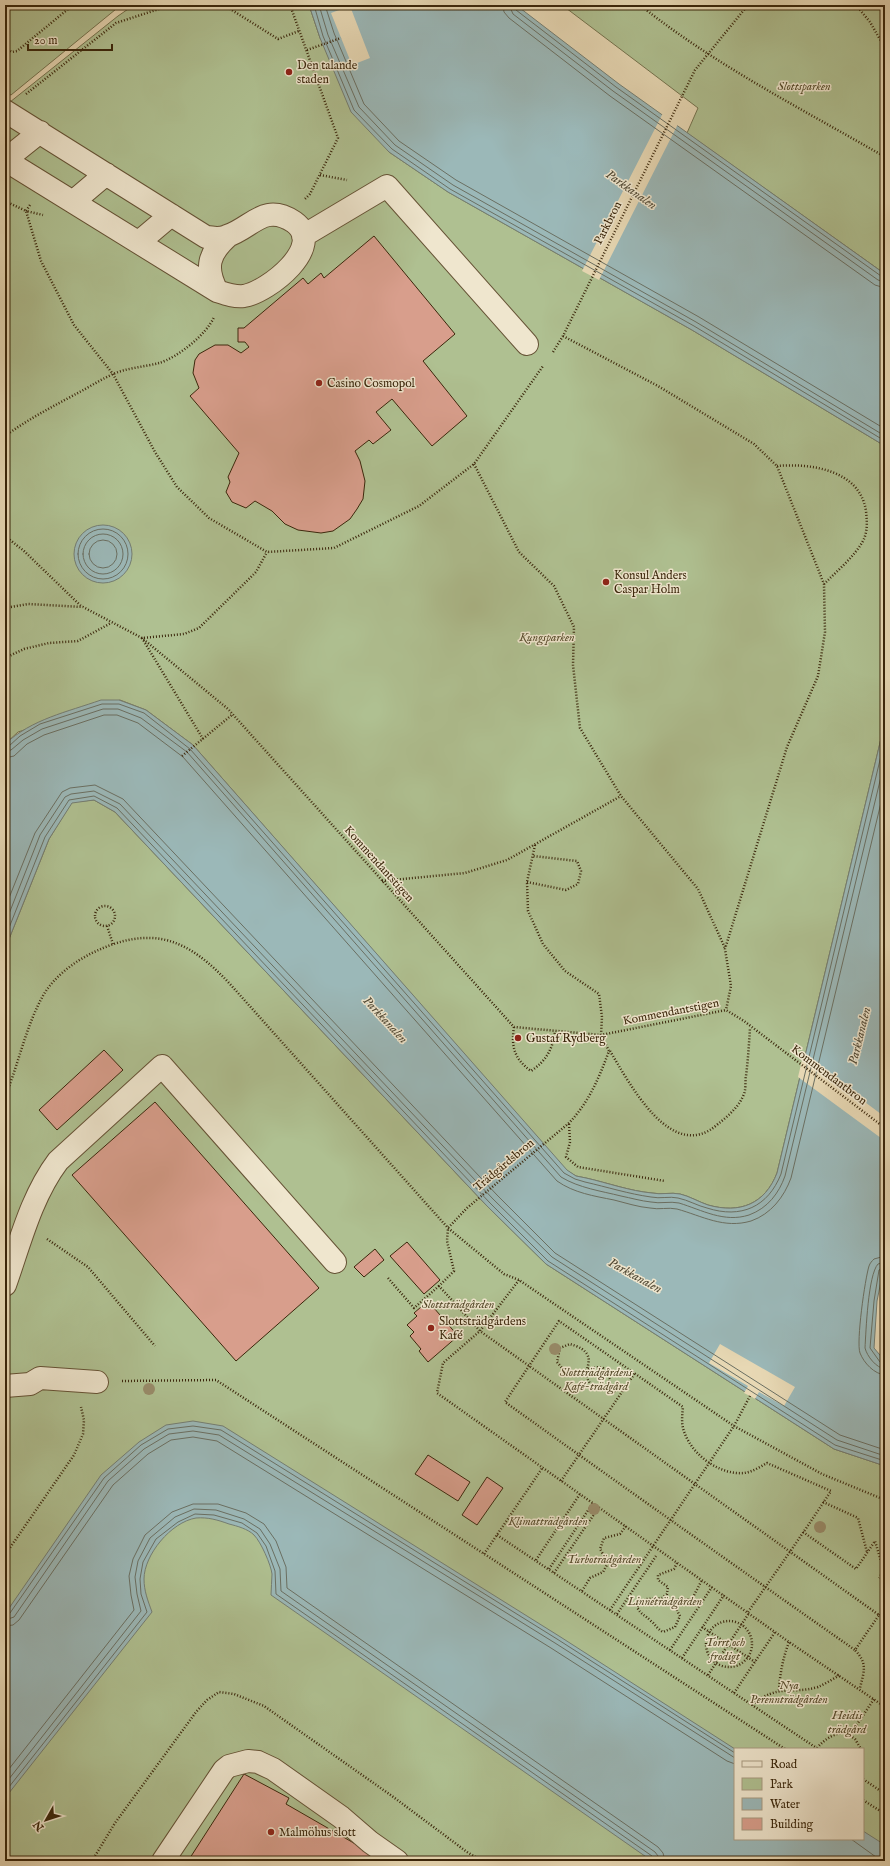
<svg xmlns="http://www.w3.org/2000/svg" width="890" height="1866" font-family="'IM FELL English',serif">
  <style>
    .green { fill: #afc091; stroke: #74734e; fill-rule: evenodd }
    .water { fill: #9bb8b8; stroke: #747e73 }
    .pier { fill: #e7d8b4 }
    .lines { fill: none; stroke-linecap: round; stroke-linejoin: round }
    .shore { stroke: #6a6f62; stroke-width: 1 }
    .building { fill: #d89e8c; stroke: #3a260b }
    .minor-casing { stroke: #655235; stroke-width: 24 }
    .path { stroke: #3a260b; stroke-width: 2.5; stroke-dasharray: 1 2; stroke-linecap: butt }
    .minor { stroke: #efe6ce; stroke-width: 22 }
    .tree { fill: #988b69 }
    .poi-dot { fill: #8f2418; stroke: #efe6ce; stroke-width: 1.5 }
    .labels { text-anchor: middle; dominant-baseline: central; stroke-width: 3; stroke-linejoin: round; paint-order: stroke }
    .poi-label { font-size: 12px; fill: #3a260b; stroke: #efe6ce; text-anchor: start }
    .park-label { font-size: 12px; font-style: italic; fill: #574c2c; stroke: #efe6ce }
    .street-label { font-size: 12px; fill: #3a260b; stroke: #efe6ce }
    .water-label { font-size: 13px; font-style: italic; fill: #524a36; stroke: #efe6ce }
  </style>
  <rect width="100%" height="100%" fill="#e7d8b4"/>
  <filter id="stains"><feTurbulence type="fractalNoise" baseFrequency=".005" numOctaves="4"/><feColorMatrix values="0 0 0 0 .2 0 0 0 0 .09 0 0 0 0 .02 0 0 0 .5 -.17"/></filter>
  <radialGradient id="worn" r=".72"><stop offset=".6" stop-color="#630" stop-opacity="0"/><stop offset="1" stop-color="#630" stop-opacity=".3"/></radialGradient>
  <path class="green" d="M5,5h116l-110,90 -6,-2z
    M134,5h175l11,33 69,114 59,40 244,138 193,116v276l-108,451c-12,31 -37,41 -69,32 -9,-3 -19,-9 -28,-11 -9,-2 -19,1 -28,-1 -22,-2 -44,-10 -66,-15l-10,-2 -10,-6 -373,-425 -47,-35 -26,-10 -102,32 -13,12v-638l113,-90z
    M562,5h323v269l-198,-141 11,-25z
    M94,800l21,12 372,394 59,58 288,185 51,17v395h-880v-912l44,-110 23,-37zM735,1749h128v90h-128z"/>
  <path class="water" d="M309,5h207l103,79 266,190v172l-193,-116 -244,-138 -59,-40 -38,-40 -31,-74z
    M74 554a29 29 0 1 1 58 0a29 29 0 1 1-58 0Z
    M101,700h18l27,10 47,35 374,425 9,6 10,2c22,5 44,13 66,15 9,2 19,-1 28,1 9,2 19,8 28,11 32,9 57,-1 69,-32l108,-451v539l-8,40 -3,47 11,13v105l-51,-17 -288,-185 -59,-58 -372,-394 -21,-12 -22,3 -23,36 -44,110v-205c27,-25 62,-32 96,-44z
    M193,1421l30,5 336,210 176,113v90h128v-8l22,14v16h-233l-381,-266c0,-7 1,-14 1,-21 -1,-9 -11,-32 -18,-39 -6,-6 -17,-9 -25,-11 -11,-4 -21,-7 -33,-6 -25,4 -52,37 -52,61 0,12 4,22 8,33l-147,186v-184l96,-139 38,-33 27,-17z"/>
  <path class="pier" d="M350,6l20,52 -18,7 -21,-52z
    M663,113l15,11 -79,156 -17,-9z
    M803,1056l82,61v24l-87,-64z
    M720,1344l75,43 -11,19 -25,-14 -4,7 -5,-3 -6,-3 4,-7 -39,-23z"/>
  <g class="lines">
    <path class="shore" d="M314,5l9,31 31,74 38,39 58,40 244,137 191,115
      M319,5l9,30 31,72 36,38 58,40 243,137 189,114
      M325,5l9,28 30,71 35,37 57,39 243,137 186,112
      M503,5l1,7 5,6 101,78 265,189 10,3
      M509,5l4,9 100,77 265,189 7,2
      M515,5l1,5 100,77 265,189 4,1
      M78 554a25 25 0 1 1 50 0a25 25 0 1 1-50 0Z
      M83 554a20 20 0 1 1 40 0a20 20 0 1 1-40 0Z
      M89 554a14 14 0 1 1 28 0a14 14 0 1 1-28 0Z
      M5,747l4,-1 11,-10 20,-12 62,-20h17l25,9 46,36 374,424 11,6 10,3c22,5 44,12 66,15 9,2 19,-1 27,1 10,2 20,8 29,10 34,11 61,-1 74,-34l104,-435
      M5,752l6,-2 12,-10 19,-11 61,-20h15l23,9 46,34 374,425c18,11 40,14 60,19 10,2 20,5 30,6 9,2 19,-1 28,1 23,7 45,20 70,12 19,-7 30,-22 36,-39l100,-416
      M5,758l9,-2 13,-12 17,-9 60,-20h13l21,8 45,34 374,424c17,12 37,15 57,19 12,3 24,7 36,8 9,2 18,-1 27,1 25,7 47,20 74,12 20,-7 33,-24 40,-43l94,-392
      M5,908l30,-75 27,-41 8,-4 25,-3 28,14 374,396 58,58 285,182 45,15
      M5,924l35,-89 25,-38 6,-3 23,-3 26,13 373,395 59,58 285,183 48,16
      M5,938l40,-101 24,-37 25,-4 23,12 373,395 58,58 287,184 50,16
      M885,1256l-11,3c-2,2 -4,4 -5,7 -4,13 -13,76 -9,87 4,10 14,21 25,22
      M885,1262l-7,2c-10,11 -12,67 -13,84 2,8 11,20 20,21
      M885,1267l-6,3 -5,31 -4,47 10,14 5,2
      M5,1615l5,-2 94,-135 37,-33 27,-16 25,-3 28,4 336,209 178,114
      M5,1620l9,-3 94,-136 36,-32 25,-15 24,-3 26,4 336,208 180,115
      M5,1626l8,-1 6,-5 94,-135 35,-31 23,-14 22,-3 24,4 334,207 176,113 8,3
      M5,1774l129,-164 -3,-15 -2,-19 4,-17 12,-24 27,-23 21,-8h25l28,9 18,11 12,17 10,26 1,21 371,259 5,6 2,8
      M5,1784l136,-173 -4,-17 -2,-17 3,-16 12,-23 25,-21 19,-8 22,1 28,9 16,10 10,15 10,25 1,22 374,261 3,4 1,5
      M5,1792l142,-180 -6,-18 -1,-15 3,-17 13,-23 22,-17 17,-8 19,1 28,8 15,10 9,13 9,25 1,23 376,262 2,5
      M851,1839l25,18 9,2"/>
  </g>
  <path class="building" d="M374,236l81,98 -32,27 44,55 -35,30 -40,-47 -16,13 15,18 -18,14 -4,-4 -14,11 5,10 5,20 -2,18 -6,10 -7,10 -17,12 -12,2 -23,-3 -13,-6 -13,-13 -17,-10 -9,7 -14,-6 -6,-10 4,-10 -2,-5 11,-24 -49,-57 9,-8 -6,-15 2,-13 4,-6 16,-9h13l13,8 8,-6 -4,-5h-7v-14h6l59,-50 5,6 13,-11 3,5z
    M104,1050l19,20 -66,60 -18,-20z
    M155,1102l164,186 -83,73 -164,-186z
    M407,1242l33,38 -16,14 -34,-38z
    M375,1249l9,11 -20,17 -10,-10z
    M428,1301l30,35 -30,26 -9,-11 2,-2 -11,-13 4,-4 -7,-7 10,-9 -3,-3z
    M428,1455l42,27 -12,19 -43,-27z
    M487,1477l16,11 -26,37 -15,-10z
    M244,1774l45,24 -3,6 99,57h-197z"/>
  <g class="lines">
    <g class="minor-casing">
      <path id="minor" d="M5,111l201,126c7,1 15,2 21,-1 25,-8 37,-34 67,-14 33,24 -26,70 -50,74 -10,1 -18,-2 -27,-5l-212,-131 35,-28
        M74,201l32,-27
        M303,236l84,-50 140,158
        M139,242l32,-27
        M217,291c-12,-23 -9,-37 11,-55
        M5,1285c15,-42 26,-88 53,-124l104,-95 173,196
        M5,1386l25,-2 10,-6 57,4
        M163,1861l61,-91 5,-4 19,-5 10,1 15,7 68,48 29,25 27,19"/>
    </g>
    <path class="path" d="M290,5l48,133 -28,56 -5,5
      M640,5c75,60 162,104 245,152
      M856,5l14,17 15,26
      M5,48l7,4 5,-1 56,-46
      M307,50l34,-12
      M26,94l90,-71 43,-14 28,-2h40l51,32 21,-8
      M320,175l27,5
      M5,201l21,10 15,50 33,64 39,49 42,78 22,35 32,31 58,34 67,-4 85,-42 55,-42 69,-98
      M30,205l-4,6 17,4
      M563,336l95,50 96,58 23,22 47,118 1,48 -7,44 -31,71 -62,202 6,37 -5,24
      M553,352l10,-16 132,-266 53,-65
      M5,436c22,-16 45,-28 69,-41 12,-6 24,-14 37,-20 14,-7 33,-8 48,-12 18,-5 48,-29 55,-46
      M474,464l45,88 35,34 20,41 -1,38 7,63 41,68 77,93 27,59
      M777,466c34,-3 83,4 89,45 1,10 2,20 -3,30 -9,16 -26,30 -39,43
      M5,536l19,15 58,56
      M5,608l23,-4 55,3 59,31 86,71 286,318 87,8 125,-25 18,11 141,107
      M5,658l19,-9 25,-6 29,-2 33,-18
      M203,739l-61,-101 42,-4 15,-6 57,-56 11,-20
      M182,756l51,-42
      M535,845l-8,37 1,29 15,33 22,27 34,23 3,23 -1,18 8,16c-10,27 -20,51 -40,72l-102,85 -19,20 -1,13 7,30 -15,15 41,45 399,284 -24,35c13,14 9,21 5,38
      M382,881l83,-8 42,-13 114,-64
      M527,882l39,8 12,-6 3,-13 -4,-10 -44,-5
      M95 916a10 10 0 1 1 20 0a10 10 0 1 1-20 0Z
      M107,926l6,18
      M514,1027c-3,19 0,32 17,44 15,-10 22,-22 24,-40
      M610,1051c20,33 62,114 108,73 10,-8 21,-17 26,-30 2,-5 1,-12 2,-18 2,-16 3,-32 4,-48
      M5,1097c14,-34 21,-72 39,-103 11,-18 30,-32 48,-41 60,-29 95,-15 138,31l218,244 56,46 15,6 215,146 88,48 63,26
      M569,1124l1,18 -4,15 12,10 87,14
      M47,1239l41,28 67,79
      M388,1278l26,30 25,-22
      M519,1280l-39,51 -37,32 -6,30 352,249 96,65
      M122,1381l94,-1 569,369
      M607,1386l-9,4c-25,-16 2,-28 -16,-41 -3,-2 -8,-4 -12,-5l-10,4 -3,14 5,6 16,6c8,-3 16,-9 25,-6l7,11 -3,7 9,7
      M561,1481l74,-108
      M823,1502l35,16 9,34
      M803,1532l53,37 19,-28 9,30 -5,7
      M497,1535l321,214
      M484,1554l59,-87
      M5,1555l69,-100 9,-21 1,-14 -3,-13
      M536,1560l44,-66
      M677,1563l-3,6 -16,6v5l10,7 -1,7 -5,4 -16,1 -9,8c4,8 8,8 14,14 5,4 6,8 12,11l12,-5 5,-11 -6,-11 1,-5 17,-1 10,-19
      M549,1569l44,-66
      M554,1573l45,-66
      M582,1591l8,-13 13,-6 5,-9 -8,-14 4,-11 16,-4 6,-8
      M610,1610l124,-184 16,-30
      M748,1612c28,-40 56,-80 83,-121l-64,-28c-7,4 -15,9 -23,10 -23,2 -50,-16 -59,-39 -4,-9 -3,-18 -2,-27l-124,-86 -54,81c116,83 233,166 350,248
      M617,1614l39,-58
      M879,1615l6,-8
      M706 1644a23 23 0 1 1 46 0a23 23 0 1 1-46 0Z
      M702,1627l53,35
      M670,1650l42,-63
      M682,1658l42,-63
      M708,1675l41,-62
      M779,1690c1,-17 4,-32 10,-48
      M734,1693l41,-61
      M752,1705c27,-22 38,-10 66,-18 7,-3 15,-8 22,-12
      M850,1735l24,-36
      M817,1748c8,-9 16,-14 28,-16l10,7 6,10
      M863,1779l22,15
      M863,1800l22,14
      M92,1861l23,-38 81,-111 11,-12 12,-8 15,2 30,12 128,90 75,56 15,9"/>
    <use href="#minor" class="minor"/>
  </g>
  <g class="tree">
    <circle cx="555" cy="1349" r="6"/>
    <circle cx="149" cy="1389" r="6"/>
    <circle cx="594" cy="1509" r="6"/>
    <circle cx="820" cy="1527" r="6"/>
  </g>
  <g class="poi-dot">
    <circle cx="289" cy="72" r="4"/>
    <circle cx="319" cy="383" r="4"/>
    <circle cx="606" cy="582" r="4"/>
    <circle cx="518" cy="1038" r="4"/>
    <circle cx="431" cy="1328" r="4"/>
    <circle cx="271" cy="1832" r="4"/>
  </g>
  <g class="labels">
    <g class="poi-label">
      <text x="297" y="65">Den talande<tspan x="297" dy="14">staden</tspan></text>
      <text x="327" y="383">Casino Cosmopol</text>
      <text x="614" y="575">Konsul Anders<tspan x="614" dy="14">Caspar Holm</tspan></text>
      <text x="526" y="1038">Gustaf Rydberg</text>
      <text x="439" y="1321">Slottsträdgårdens<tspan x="439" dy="14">Kafé</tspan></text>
      <text x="279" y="1832">Malmöhus slott</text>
    </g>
    <g class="park-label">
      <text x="804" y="86">Slottsparken</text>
      <text x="547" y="637">Kungsparken</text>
      <text x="458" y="1304">Slottsträdgården</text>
      <text x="596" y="1372">Slottträdgårdens<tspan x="596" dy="14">Kafé-trädgård</tspan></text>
      <text x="548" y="1521">Klimatträdgården</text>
      <text x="604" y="1559">Turboträdgården</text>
      <text x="665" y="1601">Linnéträdgården</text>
      <text x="725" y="1642">Torrt och<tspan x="725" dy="14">frodigt</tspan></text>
      <text x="789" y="1685">Nya<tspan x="789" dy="14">Perennträdgården</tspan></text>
      <text x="847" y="1715">Heidis<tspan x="847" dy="14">trädgård</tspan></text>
    </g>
    <g class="street-label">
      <text transform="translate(608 223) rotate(-63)">Parkbron</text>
      <text transform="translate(379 864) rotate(48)">Kommendantstigen</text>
      <text transform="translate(671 1012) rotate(-11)">Kommendantstigen</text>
      <text transform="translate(829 1075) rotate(37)">Kommendantbron</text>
      <text transform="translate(504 1165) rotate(-40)">Trädgårdsbron</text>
    </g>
    <g class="water-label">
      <text transform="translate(631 190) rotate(35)">Parkkanalen</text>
      <text transform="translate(385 1020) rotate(47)">Parkkanalen</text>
      <text transform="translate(860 1036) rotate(-76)">Parkkanalen</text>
      <text transform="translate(635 1276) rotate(29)">Parkkanalen</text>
    </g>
  </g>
  <rect width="890" height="1866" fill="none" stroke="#e7d8b4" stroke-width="20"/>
  <rect x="6" y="6" width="878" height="1854" fill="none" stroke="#3a260b" stroke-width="2"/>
  <rect x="10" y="10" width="870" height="1846" fill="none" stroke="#3a260b"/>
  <rect x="734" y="1748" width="130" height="92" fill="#efe6ce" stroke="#a79980"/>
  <rect x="742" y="1761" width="20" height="6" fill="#efe6ce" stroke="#a79980"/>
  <text x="770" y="1768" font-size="12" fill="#3a260b">Road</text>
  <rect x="742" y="1778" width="20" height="12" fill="#afc091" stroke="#a79980"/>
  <text x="770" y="1788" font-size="12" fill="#3a260b">Park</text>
  <rect x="742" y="1798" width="20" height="12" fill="#9bb8b8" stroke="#a79980"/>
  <text x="770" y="1808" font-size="12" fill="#3a260b">Water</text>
  <rect x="742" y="1818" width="20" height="12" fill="#d89e8c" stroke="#a79980"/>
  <text x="770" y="1828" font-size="12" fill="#3a260b">Building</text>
  <g transform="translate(46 1820) rotate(231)" stroke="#efe6ce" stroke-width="3" paint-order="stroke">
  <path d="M0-3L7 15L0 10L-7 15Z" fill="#3a260b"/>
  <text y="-6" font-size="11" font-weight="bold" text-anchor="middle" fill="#3a260b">N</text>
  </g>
  <path d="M28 44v6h84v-6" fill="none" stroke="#3a260b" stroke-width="2"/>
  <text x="34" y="44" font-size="12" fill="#3a260b" stroke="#efe6ce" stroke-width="3" paint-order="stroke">20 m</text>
  <rect width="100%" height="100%" filter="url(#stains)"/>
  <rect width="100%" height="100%" fill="url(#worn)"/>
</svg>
